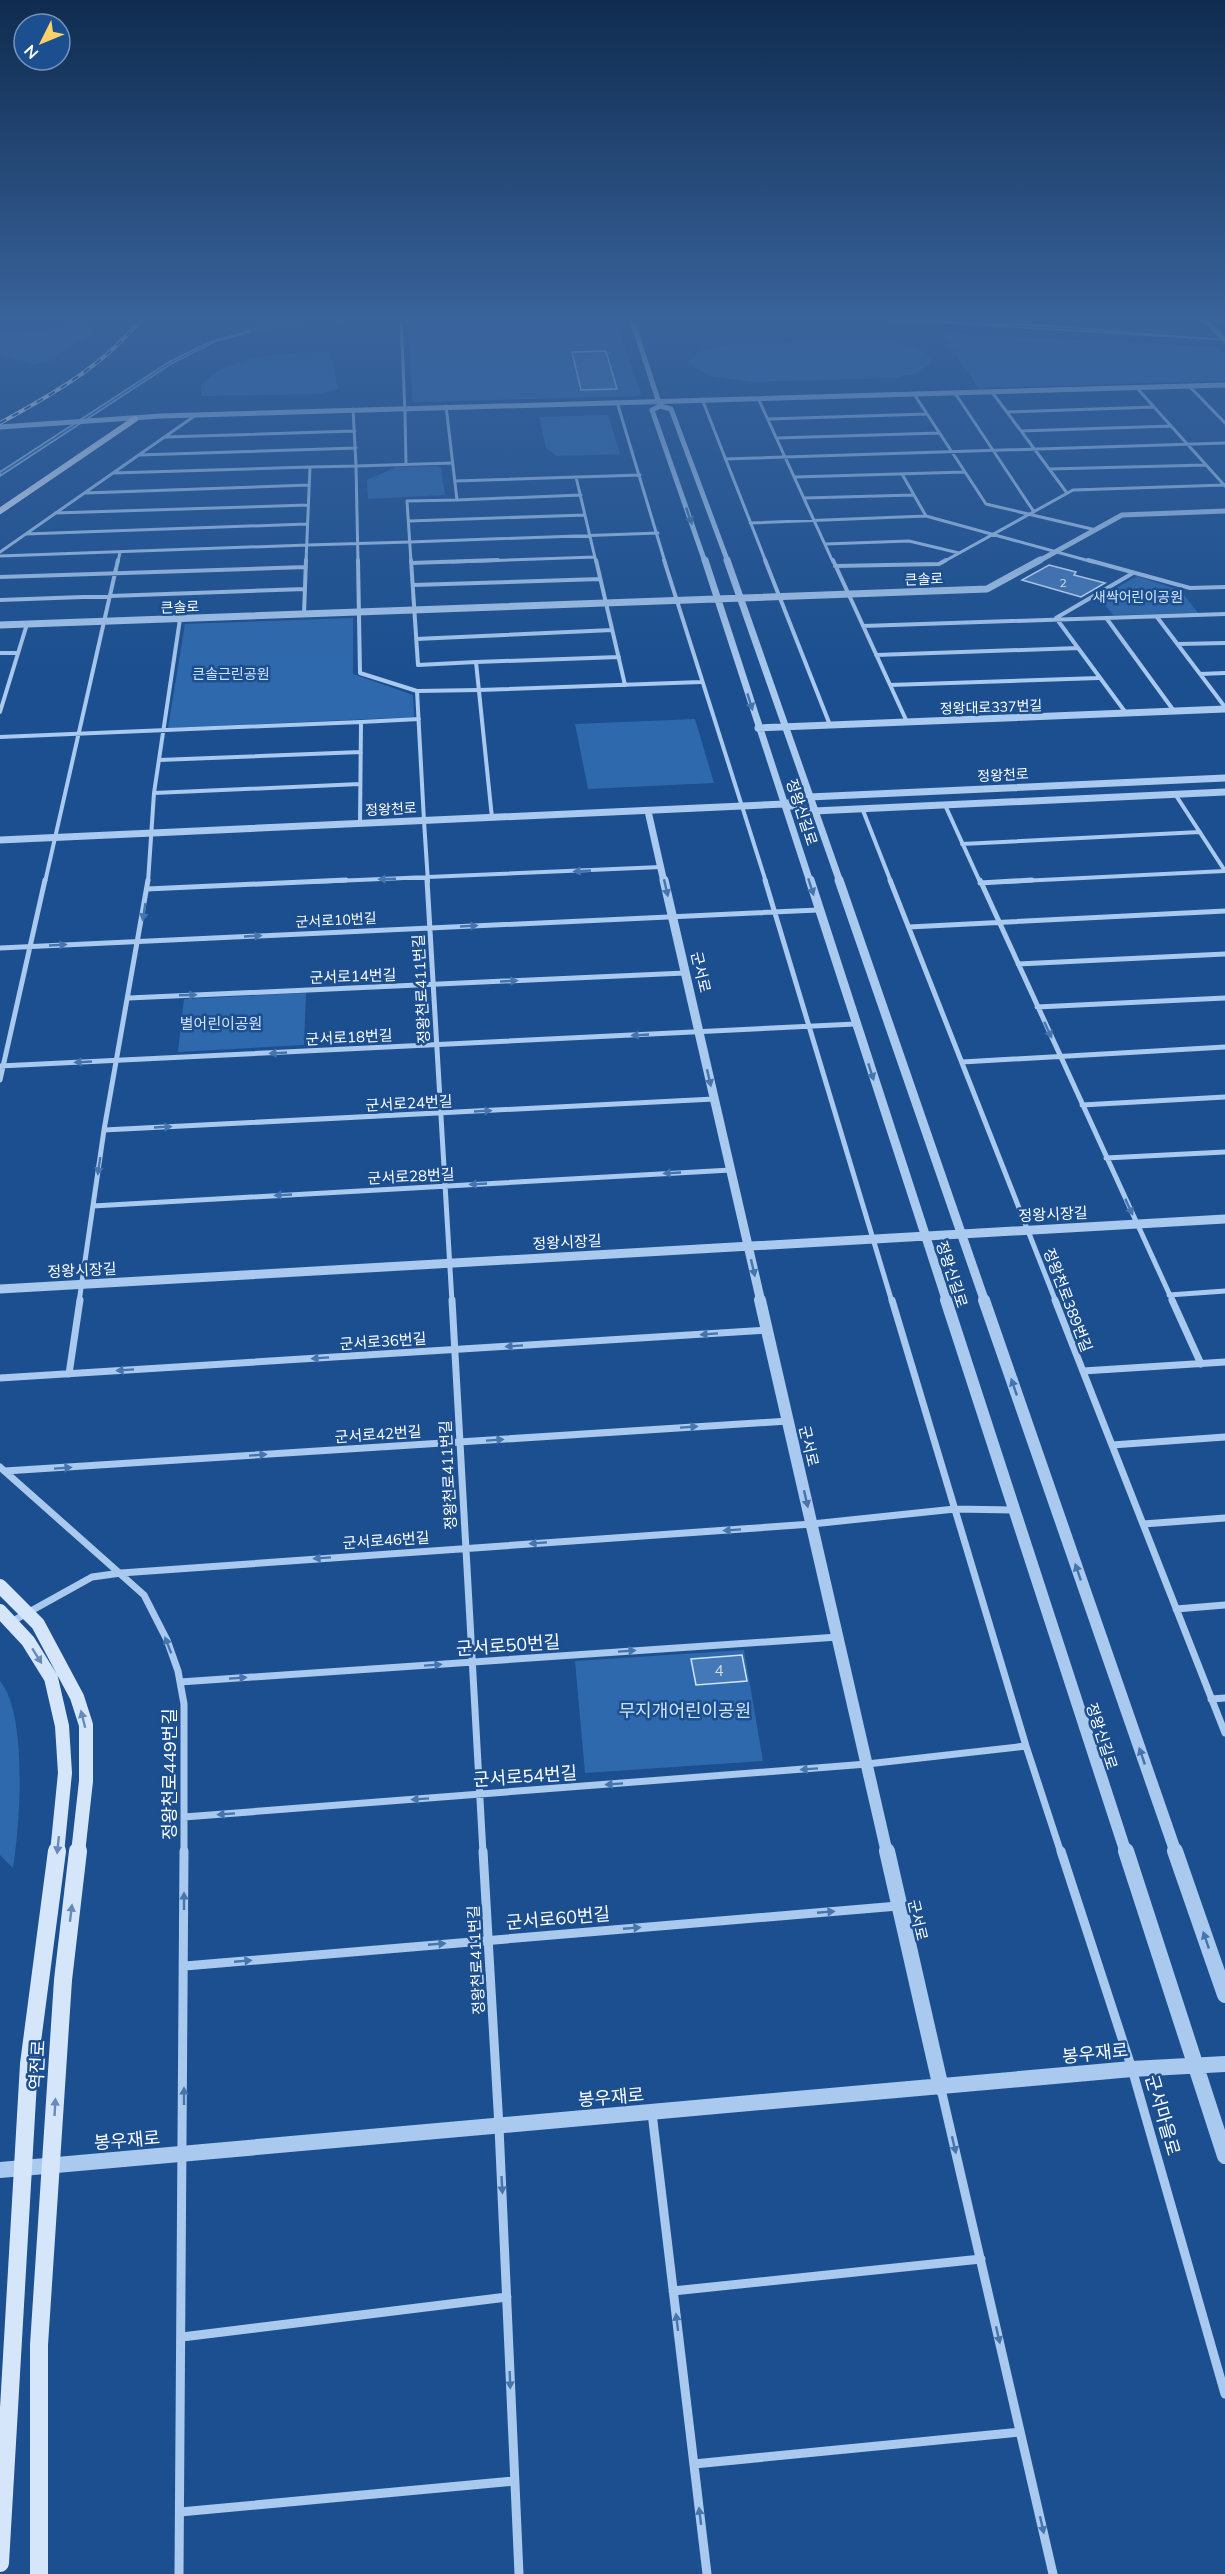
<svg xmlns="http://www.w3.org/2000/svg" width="1225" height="2574" font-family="Mulish,'Noto Sans KR',sans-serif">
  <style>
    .green { fill: #2e69ad }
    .water { fill: #3c6290; stroke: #9cc4f0; stroke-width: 1.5 }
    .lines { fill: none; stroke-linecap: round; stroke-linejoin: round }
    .canal { fill: #3c6290; fill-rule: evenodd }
    .building { fill: #4478b7; stroke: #cfe3fa; stroke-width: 1.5 }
    .pedestrian-far1 { stroke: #a9c9ee; stroke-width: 3 }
    .pedestrian { stroke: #a9c9ee; stroke-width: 4 }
    .minor-far4 { stroke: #a9c9ee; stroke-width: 3 }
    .minor-far3 { stroke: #a9c9ee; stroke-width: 4 }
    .minor-far2 { stroke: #a9c9ee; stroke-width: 5 }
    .minor-far1 { stroke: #a9c9ee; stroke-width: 7 }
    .minor { stroke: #a9c9ee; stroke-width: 9 }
    .tertiary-far4 { stroke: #a9c9ee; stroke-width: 5 }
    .tertiary-far3 { stroke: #a9c9ee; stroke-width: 7 }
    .tertiary-far2 { stroke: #a9c9ee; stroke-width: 9 }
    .tertiary-far1 { stroke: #a9c9ee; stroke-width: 12 }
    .tertiary { stroke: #a9c9ee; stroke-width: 16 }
    .secondary-far2 { stroke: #d6e6fa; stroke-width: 6 }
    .secondary-far1 { stroke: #d6e6fa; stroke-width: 14 }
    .secondary { stroke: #d6e6fa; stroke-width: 18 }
    .motorway { fill: #fff; fill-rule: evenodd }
    .rail-casing { stroke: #fff; stroke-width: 4 }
    .rail { stroke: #1b4f8f; stroke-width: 2; stroke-dasharray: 7; stroke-linecap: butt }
    .oneway { fill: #4674ac }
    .oneway2 { fill: #668bba }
    .labels { text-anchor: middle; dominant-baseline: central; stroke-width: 5; stroke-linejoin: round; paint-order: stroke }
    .number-label { font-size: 12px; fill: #d0dded }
    .far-street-label { font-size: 14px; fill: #fff; stroke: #1b4f8f }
    .far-park-label { font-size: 14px; fill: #cfe3fa; stroke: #1b4f8f }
    .street-label { font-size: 15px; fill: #fff; stroke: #1b4f8f }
    .park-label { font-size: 15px; fill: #cfe3fa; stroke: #1b4f8f }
    .near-number-label { font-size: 15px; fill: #d0dded }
    .near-street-label { font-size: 18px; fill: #fff; stroke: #1b4f8f }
    .near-park-label { font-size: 18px; fill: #cfe3fa; stroke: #1b4f8f }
  </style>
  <rect width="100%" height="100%" fill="#1b4f8f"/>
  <path class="green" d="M616,320l25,74 -3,2 -225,6 -6,-77z
    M85,323l7,9 -40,28 -18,5 -34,-11v-21l37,-1z
    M942,333l276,14 7,7v27l-247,7z
    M874,341c18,1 46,2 57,18l-2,6 -14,9 -23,4 -139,4 -43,-6 -18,-10 -3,-5 11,-10 31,-7z
    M330,352l8,37 -21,5 -116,2v-11c31,-33 87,-32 129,-33z
    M608,415l12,39 -63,2 -11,-8 -7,-31z
    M437,466l4,2 4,27 -77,4 -1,-19 29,-13z
    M1137,576l44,15 17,22 -85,2 -14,-17z
    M353,618v56l60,21 1,22 -246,11 17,-104z
    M695,719l19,64 -126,6 -13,-65z
    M306,993l-2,52 -126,7 6,-53z
    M744,1650l19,111 -178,12 -10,-112z
    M0,1681c28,33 20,145 13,187l-13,-13z"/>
  <path class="water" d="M267,317l123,1 -104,4 -72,20 -43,22 -171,112v-4l169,-110 40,-20 73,-20z
    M848,317l201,9 176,14z"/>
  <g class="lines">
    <path class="canal" d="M296,317h59l-5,3 -54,3 -44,10 -5,-3z"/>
  </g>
  <path class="building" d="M606,351l11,38 -36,1 -9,-38z
    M1049,565l27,7 -2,3 31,8 -24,14 -59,-17z
    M742,1655l5,26 -51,4 -5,-26z"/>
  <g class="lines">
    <path class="pedestrian-far1" d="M405,413l1,51
      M307,545l103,-3
      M358,562l-2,-96 96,-3"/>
    <path class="pedestrian" d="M358,560l2,113 57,18 62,-1
      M417,691l7,130
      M361,722l58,-3"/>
    <path class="minor-far4" d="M401,317l4,96
      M1189,386l36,37
      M1136,387l89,99
      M992,392l75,101
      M955,393l79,119
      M914,394l72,110 110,26
      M758,398l75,164
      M702,399l64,163
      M617,402l48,160
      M1007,412l147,-5
      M768,419l159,-5
      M1021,431l150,-5
      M165,437l190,-6
      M777,438l162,-5
      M139,455l217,-7
      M725,459l500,-16
      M1049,469l157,-4
      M113,473l197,-6
      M902,474l24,42
      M576,477l20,85
      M795,477l170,-5
      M455,481l185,-6
      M85,493l224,-8
      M804,498l110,-3
      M457,500l124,-5
      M55,513l253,-8
      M409,521l176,-6
      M750,523l176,-7 167,46
      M26,534l281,-10
      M410,542l248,-9
      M825,544l84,-3 50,12
      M0,552l196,-137
      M0,556l307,-11
      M118,562l2,-10
      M306,562l4,-95 46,-1 -3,-57
      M411,562l-4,-61 50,-1 -11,-94
      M452,562l143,-5
      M943,562l130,-72 152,-5"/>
    <path class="minor-far3" d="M411,560l7,105 58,-3 16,156
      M596,560l29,125
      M664,560l102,322
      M765,560l65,165
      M833,560l74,162
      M1088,560l102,28 35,-1
      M411,563l87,-3
      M835,566l104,-2 7,-4
      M0,577l306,-10
      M413,585l187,-6
      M0,600l305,-11
      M304,614l2,-54
      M1157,617l68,90
      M1107,619l67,92
      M863,626l362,-12
      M416,639l196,-9
      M1178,644l47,-1
      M0,653h18
      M876,655l202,-7
      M476,662l143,-5
      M1200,674l25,-1
      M890,685l209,-7
      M479,690l222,-8
      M0,712l27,-88
      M1126,713l-70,-95 77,-45
      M0,737l361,-15 -1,102
      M159,760l202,-8
      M154,793l206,-9
      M1175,794l50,77
      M945,805l35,77
      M862,808l29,74
      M424,821l4,61
      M962,844l238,-12
      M45,882l73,-322
      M148,882l6,-89 26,-174
      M311,882l350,-15
      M1001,882l224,-11"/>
    <path class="minor-far2" d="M427,880l25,422
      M765,880l127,422
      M890,880l166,422
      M980,880l193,422
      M980,883l52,-3
      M147,889l199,-9
      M909,927l316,-16
      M0,948l818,-38
      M1018,964l207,-10
      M129,998l556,-25
      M1037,1007l188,-9
      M962,1062l263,-15
      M0,1066l855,-42
      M0,1080l45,-200
      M1082,1105l143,-8
      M104,1130l610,-31
      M1106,1158l119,-6
      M93,1206l638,-36
      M1169,1295l56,-4
      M79,1302l25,-172 44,-250"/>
    <path class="minor-far1" d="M452,1300l31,553
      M892,1300l134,446 35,107
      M1055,1300l170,433
      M1172,1300l29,64
      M1083,1371l142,-9
      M69,1374l11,-74
      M0,1378l767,-48
      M1112,1445l113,-8
      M0,1467l144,128 23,45 11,31 6,33v149
      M5,1471l783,-50
      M1143,1524l82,-6
      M1176,1609l49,-4
      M11,1622l81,-45 29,-4 691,-49 143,-15 58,1
      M180,1682l658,-45
      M1211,1699l14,-1
      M184,1817l683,-53 159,-18"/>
    <path class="minor" d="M483,1851l16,276 20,447
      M1061,1851l71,218 93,325
      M185,1966l713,-60
      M941,2089l112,485
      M652,2113l55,461
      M673,2291l308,-32
      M182,2337l325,-40
      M694,2464l326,-32
      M180,2512l334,-31
      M179,2574l5,-723"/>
    <path class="tertiary-far4" d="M631,317l29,89
      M1201,317l24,23
      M1220,317l5,4
      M0,427l161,-11 1064,-31
      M705,562l-53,-152 8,-4 11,3 57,153
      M1037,562l85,-47 103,-4"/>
    <path class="tertiary-far3" d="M705,560l105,322
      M727,560l113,322
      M0,625l987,-36 53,-29
      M758,728l467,-19
      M787,805l27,6 411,-19
      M648,811l16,71
      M0,840l784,-36 25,-7 416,-19"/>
    <path class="tertiary-far2" d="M664,880l97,422
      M810,880l137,422
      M839,880l146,422
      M0,1289l1225,-70"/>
    <path class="tertiary-far1" d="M760,1300l127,553
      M946,1300l180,553
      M984,1300l192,553"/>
    <path class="tertiary" d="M887,1851l54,237
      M1126,1851l99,305
      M1175,1851l50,144
      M0,2170l1132,-101 93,-5"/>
    <path class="secondary-far2" d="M0,511l135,-92"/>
    <path class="secondary-far1" d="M0,1586l38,38 39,73 9,28v56l-8,72
      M0,1611l28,30 23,37 11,48 3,47 -8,80"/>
    <path class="secondary" d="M0,2563l29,-499 28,-213
      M39,2574v-229l24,-365 15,-129"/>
    <path class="motorway" d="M0,317h48l-4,2 -44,1z"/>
    <g class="rail-casing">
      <path id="rail" d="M0,423c53,-29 105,-58 143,-106"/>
    </g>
    <use href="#rail" class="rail"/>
  </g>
  <defs><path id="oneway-solid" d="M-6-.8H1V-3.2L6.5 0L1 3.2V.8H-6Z" transform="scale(1.5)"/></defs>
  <g class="oneway">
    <use href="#oneway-solid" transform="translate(689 516) rotate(71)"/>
    <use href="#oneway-solid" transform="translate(750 702) rotate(73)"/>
    <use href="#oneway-solid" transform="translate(582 871) rotate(177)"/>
    <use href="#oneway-solid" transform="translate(387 879) rotate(178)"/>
    <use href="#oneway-solid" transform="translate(811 887) rotate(72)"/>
    <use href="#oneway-solid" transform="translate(666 888) rotate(77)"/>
    <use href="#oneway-solid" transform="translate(144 912) rotate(99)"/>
    <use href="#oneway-solid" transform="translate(469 926) rotate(-3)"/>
    <use href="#oneway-solid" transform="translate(253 936) rotate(-3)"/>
    <use href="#oneway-solid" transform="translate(58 945) rotate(-3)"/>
    <use href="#oneway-solid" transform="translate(509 981) rotate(-3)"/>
    <use href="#oneway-solid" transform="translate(188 995) rotate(-2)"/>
    <use href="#oneway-solid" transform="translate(1048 1030) rotate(65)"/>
    <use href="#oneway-solid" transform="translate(640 1035) rotate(177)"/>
    <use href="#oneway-solid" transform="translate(278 1053) rotate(177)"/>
    <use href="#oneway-solid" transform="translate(83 1062) rotate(177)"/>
    <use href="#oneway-solid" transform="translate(871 1072) rotate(72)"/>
    <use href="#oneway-solid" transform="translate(709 1078) rotate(77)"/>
    <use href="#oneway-solid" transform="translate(483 1111) rotate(-3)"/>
    <use href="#oneway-solid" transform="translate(163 1127) rotate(-3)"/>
    <use href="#oneway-solid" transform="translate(99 1166) rotate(98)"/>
    <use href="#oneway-solid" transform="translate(672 1173) rotate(177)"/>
    <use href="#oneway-solid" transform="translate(478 1184) rotate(177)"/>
    <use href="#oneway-solid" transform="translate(283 1195) rotate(177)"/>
    <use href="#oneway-solid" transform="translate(1129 1207) rotate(65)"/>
    <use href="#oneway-solid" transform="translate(753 1268) rotate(77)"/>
    <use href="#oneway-solid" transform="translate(709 1334) rotate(176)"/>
    <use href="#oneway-solid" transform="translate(514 1346) rotate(176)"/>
    <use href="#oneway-solid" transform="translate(320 1358) rotate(176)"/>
    <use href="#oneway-solid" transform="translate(125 1370) rotate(176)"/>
    <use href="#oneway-solid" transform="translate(1014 1387) rotate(-109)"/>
    <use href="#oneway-solid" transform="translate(689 1427) rotate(-4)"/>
    <use href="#oneway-solid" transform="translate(495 1440) rotate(-4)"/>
    <use href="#oneway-solid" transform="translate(258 1455) rotate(-4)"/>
    <use href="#oneway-solid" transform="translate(63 1468) rotate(-4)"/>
    <use href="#oneway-solid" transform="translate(806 1499) rotate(77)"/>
    <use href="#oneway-solid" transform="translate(732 1530) rotate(176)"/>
    <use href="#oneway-solid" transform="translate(538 1543) rotate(176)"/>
    <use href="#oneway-solid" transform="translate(322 1558) rotate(176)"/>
    <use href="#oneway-solid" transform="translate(1078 1572) rotate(-109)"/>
    <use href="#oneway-solid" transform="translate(168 1645) rotate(-111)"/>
    <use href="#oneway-solid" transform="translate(627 1651) rotate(-4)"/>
    <use href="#oneway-solid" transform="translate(433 1665) rotate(-4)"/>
    <use href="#oneway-solid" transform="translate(238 1678) rotate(-4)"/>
    <use href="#oneway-solid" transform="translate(1142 1756) rotate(-109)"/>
    <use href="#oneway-solid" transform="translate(809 1769) rotate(176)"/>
    <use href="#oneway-solid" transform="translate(614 1784) rotate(176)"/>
    <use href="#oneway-solid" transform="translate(420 1799) rotate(176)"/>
    <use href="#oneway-solid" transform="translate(226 1814) rotate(176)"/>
    <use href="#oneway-solid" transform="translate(184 1901) rotate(-90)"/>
    <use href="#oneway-solid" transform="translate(826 1912) rotate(-5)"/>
    <use href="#oneway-solid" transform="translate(632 1928) rotate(-5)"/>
    <use href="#oneway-solid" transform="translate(1206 1940) rotate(-109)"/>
    <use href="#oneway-solid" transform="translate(437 1944) rotate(-5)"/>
    <use href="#oneway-solid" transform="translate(243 1961) rotate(-5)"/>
    <use href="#oneway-solid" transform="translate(184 2096) rotate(-90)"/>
    <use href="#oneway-solid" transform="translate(954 2145) rotate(77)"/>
    <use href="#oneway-solid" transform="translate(502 2185) rotate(87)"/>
    <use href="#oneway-solid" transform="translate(677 2322) rotate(-97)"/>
    <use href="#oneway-solid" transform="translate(998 2335) rotate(77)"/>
    <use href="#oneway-solid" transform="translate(510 2380) rotate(88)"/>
    <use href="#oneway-solid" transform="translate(700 2516) rotate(-97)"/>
    <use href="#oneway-solid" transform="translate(1042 2525) rotate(77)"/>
  </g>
  <g class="oneway2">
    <use href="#oneway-solid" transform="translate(37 1656) rotate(58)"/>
    <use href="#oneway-solid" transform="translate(83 1719) rotate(-104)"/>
    <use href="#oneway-solid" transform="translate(58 1845) rotate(96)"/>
    <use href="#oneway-solid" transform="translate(71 1913) rotate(-83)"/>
    <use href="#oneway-solid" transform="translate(55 2107) rotate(-87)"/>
  </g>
  <linearGradient id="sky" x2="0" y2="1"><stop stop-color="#0f2b4f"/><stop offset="0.47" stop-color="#39639b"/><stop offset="1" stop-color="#39639b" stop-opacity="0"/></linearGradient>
  <rect width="1225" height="677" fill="url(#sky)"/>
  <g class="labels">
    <g class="number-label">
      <text x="1063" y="582">2</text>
    </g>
    <g class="far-street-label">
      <text transform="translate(924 579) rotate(-2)">큰솔로</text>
      <text transform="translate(180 607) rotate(-2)">큰솔로</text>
      <text transform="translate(991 707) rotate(-2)">정왕대로337번길</text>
      <text transform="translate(1003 775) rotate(-3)">정왕천로</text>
      <text transform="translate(391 809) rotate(-3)">정왕천로</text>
      <text transform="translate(336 920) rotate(-3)">군서로10번길</text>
    </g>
    <g class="far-park-label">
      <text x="1138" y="597">새싹어린이공원</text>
      <text x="231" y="674">큰솔근린공원</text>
    </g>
    <g class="street-label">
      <text transform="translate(802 812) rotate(72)">정왕신길로</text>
      <text transform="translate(701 972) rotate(77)">군서로</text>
      <text transform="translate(353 976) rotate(-2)">군서로14번길</text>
      <text transform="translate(421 989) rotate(-93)">정왕천로411번길</text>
      <text transform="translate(349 1037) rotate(-3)">군서로18번길</text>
      <text transform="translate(409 1103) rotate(-3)">군서로24번길</text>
      <text transform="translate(411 1176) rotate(-3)">군서로28번길</text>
      <text transform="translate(1053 1214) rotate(-3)">정왕시장길</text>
      <text transform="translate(567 1242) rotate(-3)">정왕시장길</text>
      <text transform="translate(82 1270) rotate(-3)">정왕시장길</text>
      <text transform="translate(952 1274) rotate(72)">정왕신길로</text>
      <text transform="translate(1068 1300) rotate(69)">정왕천로389번길</text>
      <text transform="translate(383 1341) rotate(-4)">군서로36번길</text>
      <text transform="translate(378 1434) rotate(-4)">군서로42번길</text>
      <text transform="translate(809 1446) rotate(77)">군서로</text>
      <text transform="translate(448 1475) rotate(-93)">정왕천로411번길</text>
      <text transform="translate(386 1540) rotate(-4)">군서로46번길</text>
      <text transform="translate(1102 1736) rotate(72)">정왕신길로</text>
      <text transform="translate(918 1920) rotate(77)">군서로</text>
      <text transform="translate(476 1960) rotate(-93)">정왕천로411번길</text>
    </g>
    <g class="park-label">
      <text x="221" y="1023">별어린이공원</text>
    </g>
    <g class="near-number-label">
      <text x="719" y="1670">4</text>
    </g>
    <g class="near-street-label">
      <text transform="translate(508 1645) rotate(-4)">군서로50번길</text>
      <text transform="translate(169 1774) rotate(-90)">정왕천로449번길</text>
      <text transform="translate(525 1776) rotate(-4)">군서로54번길</text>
      <text transform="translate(558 1918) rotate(-5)">군서로60번길</text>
      <text transform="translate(1095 2053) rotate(-6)">봉우재로</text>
      <text transform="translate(37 2065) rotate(-87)">역전로</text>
      <text transform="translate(611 2097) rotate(-5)">봉우재로</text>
      <text transform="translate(1163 2115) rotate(74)">군서마을로</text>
      <text transform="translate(127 2140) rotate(-5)">봉우재로</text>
    </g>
    <g class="near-park-label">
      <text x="685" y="1710">무지개어린이공원</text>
    </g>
  </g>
  <g transform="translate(42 42) rotate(227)"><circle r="28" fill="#1b4f8f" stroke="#7695bc" stroke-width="1.5"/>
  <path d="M0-4.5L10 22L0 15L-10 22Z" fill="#ffd166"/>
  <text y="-9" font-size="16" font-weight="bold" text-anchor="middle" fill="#ffffff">N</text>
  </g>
</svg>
